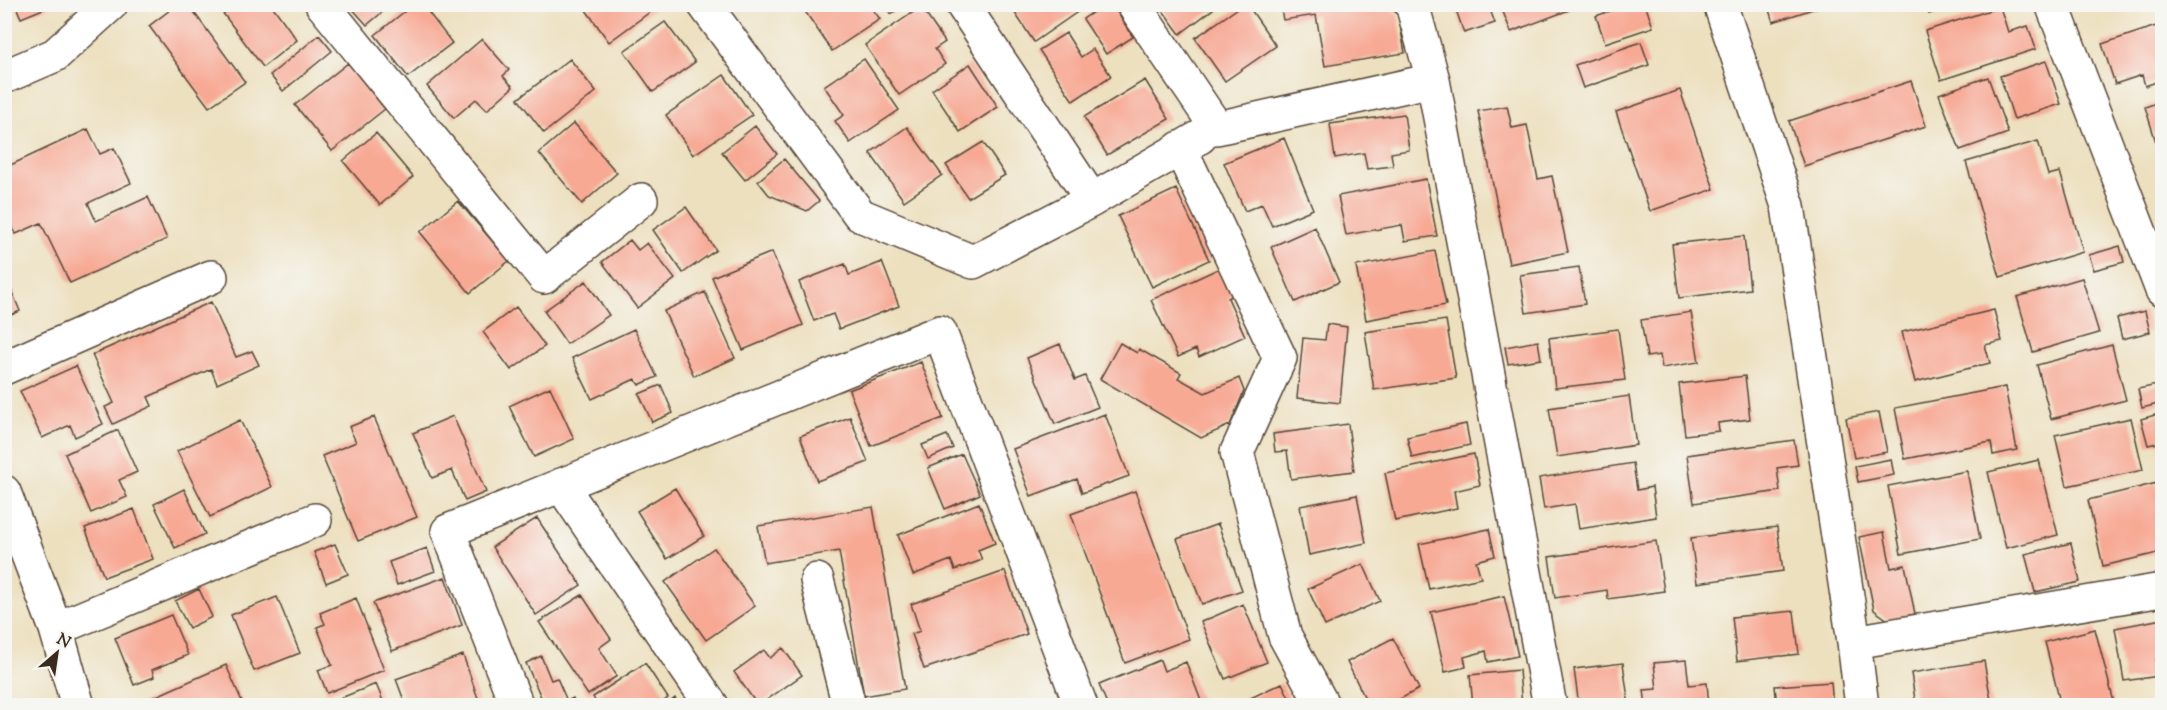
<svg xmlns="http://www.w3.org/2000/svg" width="2167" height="710" font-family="'Sorts Mill Goudy',serif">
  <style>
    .building { fill: #f7a994 }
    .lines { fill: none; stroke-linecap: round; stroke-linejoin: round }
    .minor-casing { stroke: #564536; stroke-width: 36 }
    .minor { stroke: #fff; stroke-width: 33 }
  </style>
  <rect width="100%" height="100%" fill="#f6f6f2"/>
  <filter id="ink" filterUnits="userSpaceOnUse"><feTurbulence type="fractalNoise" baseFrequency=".0167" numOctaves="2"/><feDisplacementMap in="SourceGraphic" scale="12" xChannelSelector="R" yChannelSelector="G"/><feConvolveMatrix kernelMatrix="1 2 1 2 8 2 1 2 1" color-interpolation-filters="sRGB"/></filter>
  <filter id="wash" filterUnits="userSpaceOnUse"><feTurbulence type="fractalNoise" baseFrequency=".008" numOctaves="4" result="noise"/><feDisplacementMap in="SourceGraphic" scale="24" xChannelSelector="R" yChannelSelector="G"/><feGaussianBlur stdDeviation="1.35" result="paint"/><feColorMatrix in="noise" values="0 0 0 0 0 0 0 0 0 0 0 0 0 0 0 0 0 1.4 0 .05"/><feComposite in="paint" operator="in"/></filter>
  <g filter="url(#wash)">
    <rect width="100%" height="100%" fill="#ede0bf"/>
    <g id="blocks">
      <path class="building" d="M15,4h38v1l-32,13z
        M178,4h10l57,78 -36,25 -60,-81z
        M216,4h55l26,36 -34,27z
        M414,4h8l30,39 -44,34 -33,-42z
        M593,4h58l3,5 -45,33 -23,-32z
        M800,4h69l11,15 -48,32z
        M884,4h21l-14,10z
        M1009,4h80l-55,38z
        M1105,4h7l21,33 -27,17 -23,-35z
        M1158,4h51l4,5 -33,25z
        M1244,4h3l29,42 -51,35 -30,-43z
        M1280,4h104l14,10 7,39 -80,13 -9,-51 -33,5z
        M1462,4h26l7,19 -31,10 -9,-26z
        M1500,4h67l2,6 -58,22z
        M1630,4h15l8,23 -48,16 -9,-27z
        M1767,4h58v1l-52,17z
        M1926,4h31v1l-28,9z
        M349,5h42l-24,20z
        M921,7l24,35 -10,7 10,15 -46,31 -34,-50z
        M2000,7l8,25 20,-6 8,23 -95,31 -16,-49z
        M665,22l30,40 -42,30 -29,-41z
        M2162,24v56l-17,6 -3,-11 -27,9 -13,-40z
        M1066,33l15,24 12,-8 18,27 -38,25 -34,-51z
        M319,35l13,16 -49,40 -13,-16z
        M482,39l27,31 -6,6 10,11 -26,23 -11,-11 -22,19 -27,-32z
        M1641,42l8,23 -66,23 -8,-23z
        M570,59l26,33 -52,41 -26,-34z
        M864,59l35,51 -49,33 -15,-22 9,-6 -20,-29z
        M2046,61l15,43 -47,15 -14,-43z
        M348,63l37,46 -53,42 -37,-46z
        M970,64l28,43 -38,25 -28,-42z
        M724,75l28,40 -59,40 -27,-40z
        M1988,77l20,56 -48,17 -21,-56z
        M1145,80l24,39 -62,36 -23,-38z
        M1911,81l15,45 -122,40 -15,-45z
        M1680,90l34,99 -64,22 -34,-99z
        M2162,101v39l-6,2 -11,-35z
        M1507,106l5,22 15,-3 11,54 14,-3 16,76 -59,12 -31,-153z
        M1404,114l5,36 -18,3 2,13 -26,3 -3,-16 -29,5 -5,-34z
        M574,123l43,50 -35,31 -43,-51z
        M755,126l22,28 -32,26 -23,-28z
        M907,127l35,48 -38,26 -34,-48z
        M88,129l12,25 14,-6 17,35 -43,20 8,18 52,-24 19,42 -97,44 -29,-60 -25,11 -12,-24v-42z
        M376,133l37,44 -33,28 -37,-44z
        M1284,138l29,71 -41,17 -10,-22 -17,7 -21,-48z
        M2038,141l10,34 12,-3 23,80 -83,25 -34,-115z
        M983,142l22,33 -37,23 -22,-33z
        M784,159l35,42 -12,10 -38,-16 -11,-14z
        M1426,179l11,57 -32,5 -3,-16 -56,10 -8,-39z
        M1176,189l33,71 -57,27 -34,-71z
        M458,201l51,60 -39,32 -50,-61z
        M686,207l30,43 -33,23 -30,-43z
        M1315,227l24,55 -44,20 -24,-55z
        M1744,236l6,53 -71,9 -7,-54z
        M630,240l8,10 9,-7 28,36 -38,29 -35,-46z
        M2120,246l4,16 -30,8 -5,-15z
        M1435,251l11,54 -80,15 -10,-54z
        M772,252l31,73 -60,25 -31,-73z
        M882,262l17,44 -60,23 -6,-15 -19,7 -15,-39 46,-18 4,11z
        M1222,267l13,27 -7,4 17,38 -46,21 -3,-8 -18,8 -27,-57z
        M1579,267l6,37 -59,9 -6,-38z
        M2082,278l17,55 -66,19 -16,-55z
        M586,281l23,34 -42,29 -23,-33z
        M10,287l10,24 -16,7v-29z
        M705,292l30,66 -41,18 -30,-65z
        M211,302l25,55 16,-6 7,14 -42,19 -6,-15 -63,28 4,9 -39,18 -8,-17 9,-4 -22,-48z
        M516,307l29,39 -34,24 -28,-38z
        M1994,310l8,31 -17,4 5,18 -75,19 -13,-50z
        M2145,311l5,21 -28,7 -5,-21z
        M1691,312l8,50 -37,6 -2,-13 -13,2 -6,-37z
        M1446,320l10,58 -82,12 -9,-58z
        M1327,324l20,3 -7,76 -43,-5 6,-60 22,2z
        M634,329l23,48 -18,8 -4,-6 -43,20 -20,-41z
        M1618,329l7,51 -70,8 -6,-50z
        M1538,341l3,18 -33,5 -3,-17z
        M1120,343l17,10 2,-4 42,24 -3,5 27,15 34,-15 5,13 -14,34 -29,13 -101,-59z
        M1060,344l15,36 10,-4 13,31 -43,17 -28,-66z
        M2112,345l14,55 -75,19 -14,-54z
        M921,362l22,56 -72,28 -22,-56z
        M76,366l27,58 -28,13 -5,-12 -28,13 -22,-47z
        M1745,376l5,43 -32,4 1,8 -34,4 -6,-51z
        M2162,384v19l-20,5 -4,-19z
        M661,385l12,28 -21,9 -13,-28z
        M550,387l24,52 -40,18 -25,-51z
        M2005,387l12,63 -24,5 -2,-13 -86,17 -10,-51z
        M1629,396l7,49 -79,12 -8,-49z
        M1879,412l8,40 -33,6 -8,-40z
        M2162,413v29l-14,3 -7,-26z
        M1105,414l24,62 -47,17 -5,-14 -46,17 -18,-47z
        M453,416l33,76 -21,9 -13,-31 -20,8 -19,-45z
        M374,417l43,100 -59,24 -36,-85 34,-14 -7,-15z
        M850,417l18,45 -51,19 -17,-45z
        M2131,418l12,52 -76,16 -12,-51z
        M240,420l32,67 -62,30 -33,-66z
        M1348,424l6,47 -63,8 -4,-28 -12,1 -2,-18z
        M1466,424l4,21 -58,13 -5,-21z
        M118,430l19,42 -18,8 8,17 -36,16 -26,-59z
        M947,435l6,13 -25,11 -6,-14z
        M1794,440l4,25 -21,3 3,23 -86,12 -7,-48z
        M962,454l18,40 -35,15 -17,-41z
        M1474,454l6,31 -26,6 3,17 -62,13 -10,-48z
        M1891,459l3,16 -36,7 -3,-16z
        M2039,460l19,75 -52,13 -18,-76z
        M1633,463l4,27 15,-3 4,30 -77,12 -4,-25 -31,5 -5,-31z
        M1967,471l13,68 -79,15 -13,-68z
        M2157,483l5,22v47l-59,14 -15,-66z
        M675,488l29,48 -37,23 -30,-48z
        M184,489l21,45 -30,14 -21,-44z
        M1135,491l54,148 -64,24 -54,-149z
        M1357,495l9,48 -57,12 -9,-49z
        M979,503l16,40 -17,7 4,10 -27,10 -4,-10 -38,15 -15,-40z
        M873,507l32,182 -41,7 -25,-145 -74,12 -7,-37z
        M134,509l19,50 -49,18 -19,-49z
        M537,518l44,67 -45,30 -44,-68z
        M1218,524l24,66 -40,14 -25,-65z
        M1777,527l6,44 -86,12 -6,-45z
        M1489,529l6,27 -19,5 5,17 -52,11 -10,-45z
        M1884,532l7,36 14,-3 10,49 -27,6 -14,-10 -15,-73z
        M1656,541l8,50 -56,8 -1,-9 -52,8 -6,-41z
        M2071,543l9,39 -45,10 -10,-38z
        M335,544l13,30 -22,9 -12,-31z
        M427,548l8,23 -38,14 -8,-23z
        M714,548l41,58 -49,34 -41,-58z
        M1363,564l17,37 -55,25 -17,-37z
        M1005,571l22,63 -103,35 -12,-35 8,-3 -9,-27z
        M445,577l17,48 -70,26 -19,-48z
        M199,589l13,28 -23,11 -14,-27z
        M582,595l29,44 -12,9 18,28 -29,19 -49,-73z
        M1504,596l14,60 -30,6 -2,-11 -22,6 2,10 -21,5 -14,-60z
        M277,597l23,56 -46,18 -23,-56z
        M356,598l28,72 -57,23 -9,-23 14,-5 -15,-38 8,-3 -5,-11z
        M1243,604l24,58 -42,17 -24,-57z
        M1794,611l5,43 -62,7 -5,-44z
        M171,615l17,40 -36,15 2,7 -20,8 -19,-47z
        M2162,619v40l-6,1 3,16 -35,5 -9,-53z
        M2095,629l20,77h-54l-16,-64z
        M1393,638l26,51 -32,17h-18l-22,-44z
        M783,648l19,27 -44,31 -24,-34 30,-22 6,8z
        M463,655l16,46 -14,5h-59l-10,-27z
        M541,656l10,24 6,-2 10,23 6,-3 3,8h-31l-19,-43z
        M1160,660l4,11 22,-9 17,44h-95l-9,-21z
        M1686,660l3,25 18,-2 2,23h-63l-2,-16 13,-1 -3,-26z
        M1984,661l8,45h-76l-5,-33z
        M645,663l23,35 -11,8h-59l-5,-9z
        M1623,663l6,43h-50l-5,-37z
        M226,665l18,41h-110z
        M1519,670l3,36h-49l-3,-31z
        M1831,682l2,24h-56l-2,-20z
        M1282,683l11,23h-59z
        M376,684l9,22h-62v-1z
        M675,698l5,8h-15z"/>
    </g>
  </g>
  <g filter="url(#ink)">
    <use href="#blocks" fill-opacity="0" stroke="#564536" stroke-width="1.5"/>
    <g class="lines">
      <g class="minor-casing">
        <path id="minor" d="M322,4l222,273 97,-77
          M704,4l156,211 113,47 119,-62 -130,-196
          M1133,4l84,124 216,-48 117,626
          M1412,4l21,76
          M1720,4l68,202 66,436
          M2052,4l110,286
          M4,77l51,-22 56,-51
          M1180,148l100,210 -43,94 48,184 38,70
          M1092,200l108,-63
          M4,368l207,-91
          M561,485l151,221
          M4,492l52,137 22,77
          M817,580l32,126
          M56,629l259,-109
          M517,706l-69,-175 492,-199 141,374
          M1862,706l-8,-64 308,-52"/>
      </g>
      <use href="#minor" class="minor"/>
    </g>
  </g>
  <rect width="2167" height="710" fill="none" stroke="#f6f6f2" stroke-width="24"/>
  <g transform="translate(57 653) rotate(29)" stroke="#f6f6f2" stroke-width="4.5" paint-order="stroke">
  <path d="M0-4.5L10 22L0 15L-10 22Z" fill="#3b2a1e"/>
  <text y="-9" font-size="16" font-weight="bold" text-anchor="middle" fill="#3b2a1e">N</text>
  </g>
</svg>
